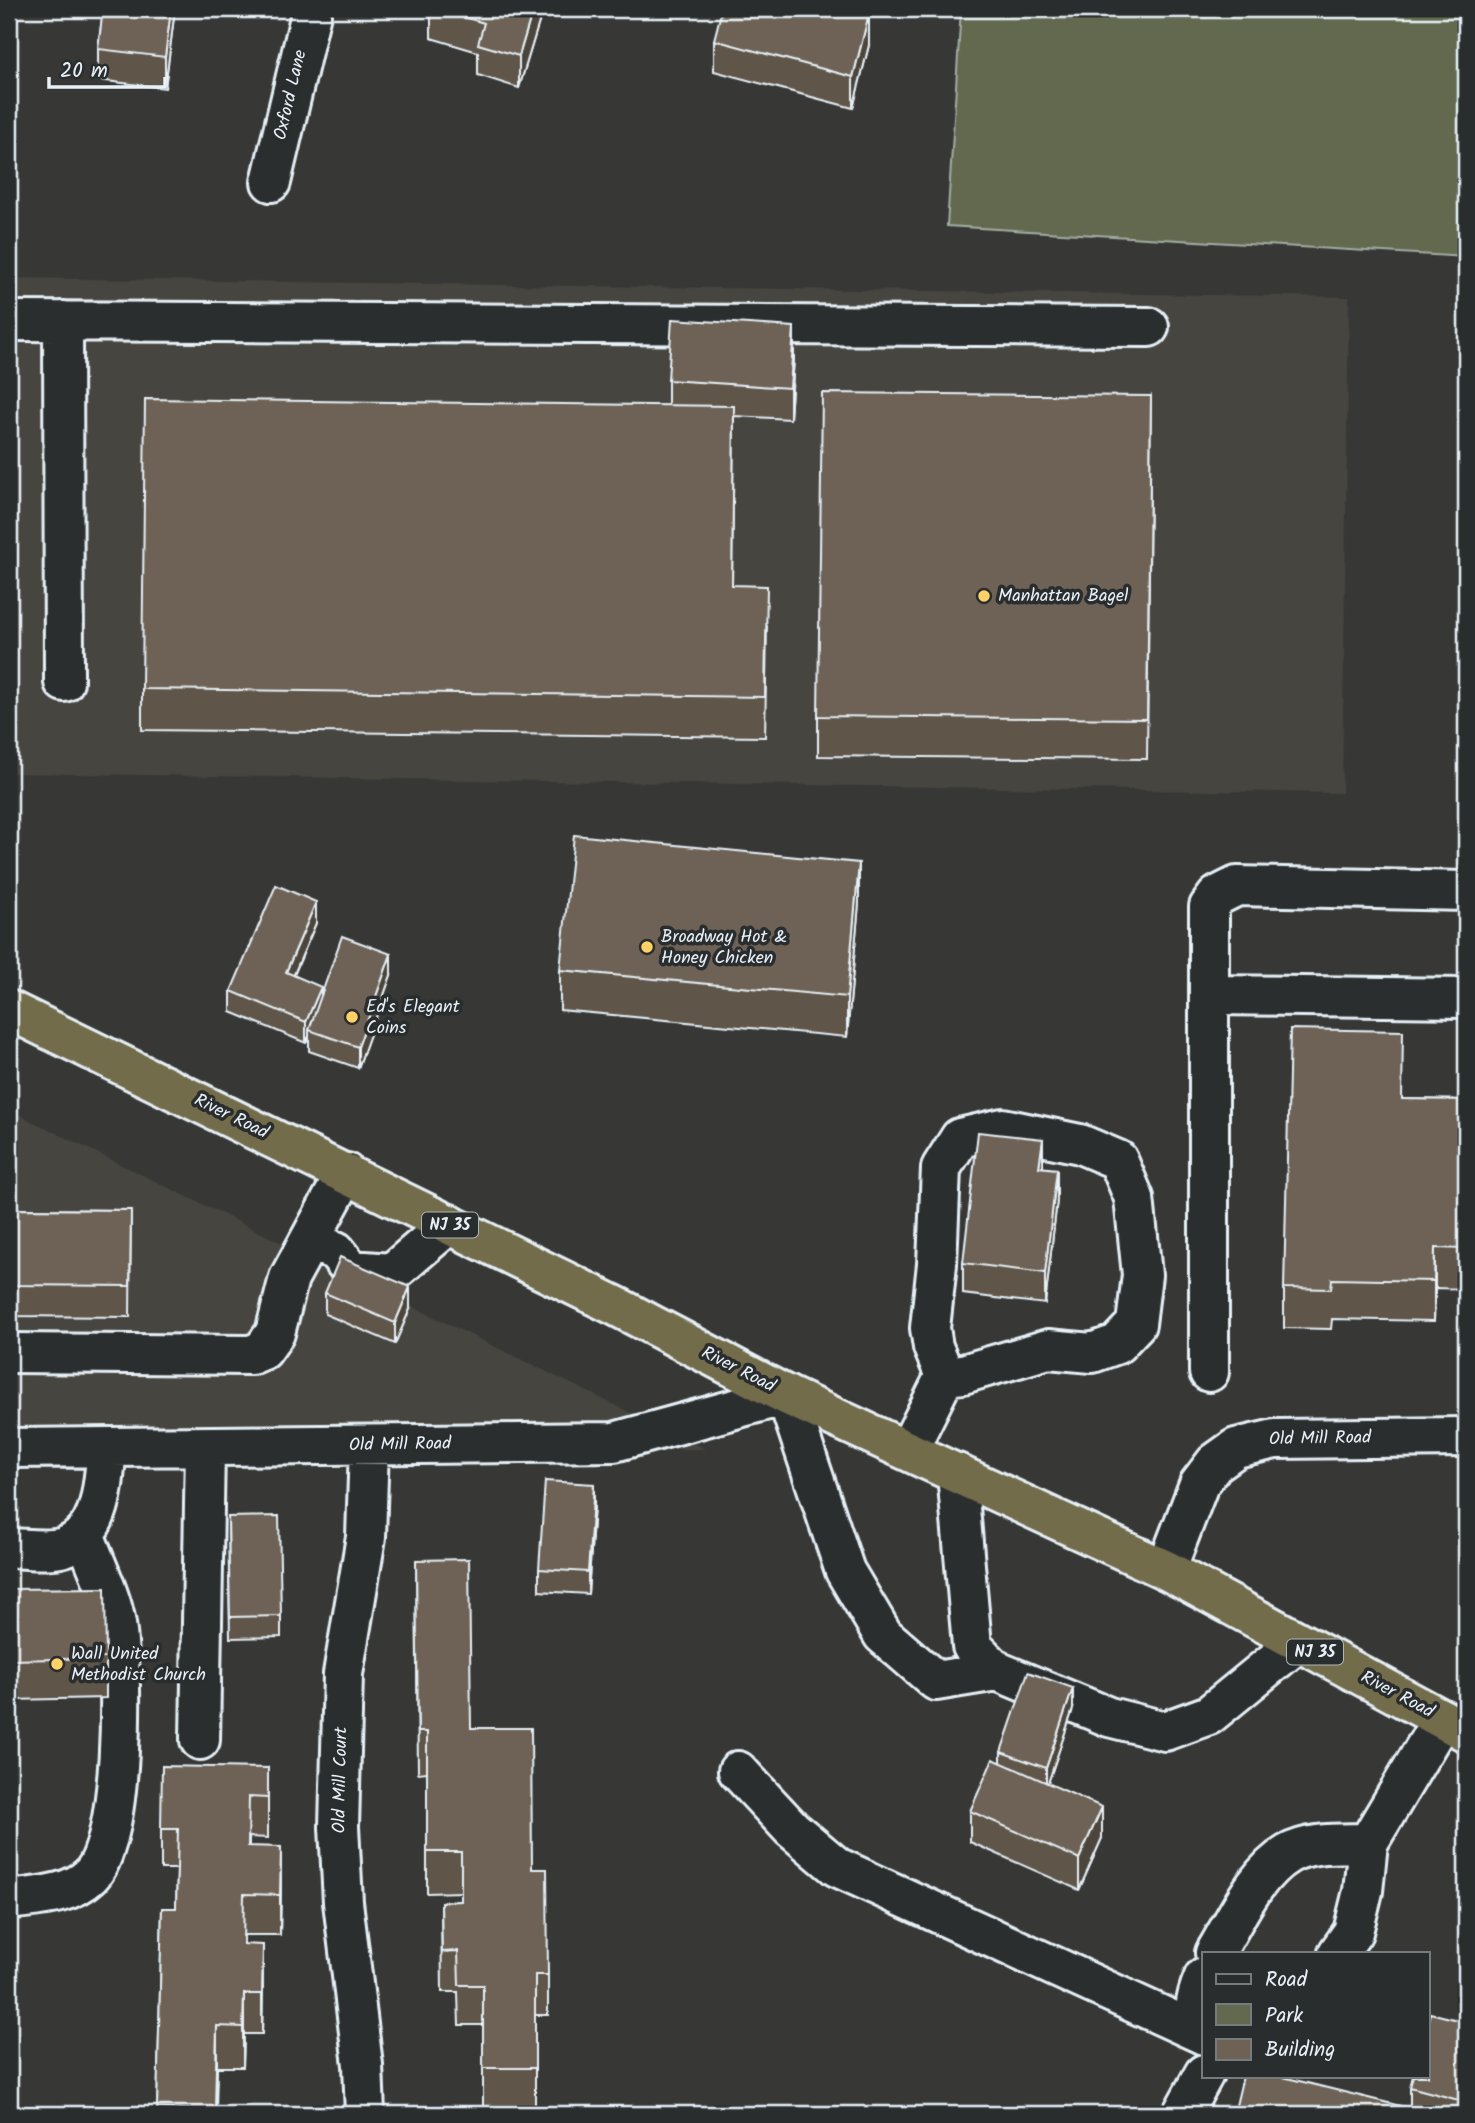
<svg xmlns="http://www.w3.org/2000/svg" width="1475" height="2123" font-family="Kalam,sans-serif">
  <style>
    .built { fill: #47453f }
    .green { fill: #62694f; stroke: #a5ada4; stroke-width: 2 }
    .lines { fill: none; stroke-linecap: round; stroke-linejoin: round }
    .minor-casing { stroke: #e8f1f8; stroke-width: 44 }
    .highway-casing { stroke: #e8f1f8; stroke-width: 44 }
    .minor { stroke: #2a2d2e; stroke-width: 38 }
    .highway { stroke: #726c4b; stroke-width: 38 }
    .wall { fill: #5e5448; stroke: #e8f1f8; stroke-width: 2 }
    .shaded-wall { fill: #4c453b; stroke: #e8f1f8; stroke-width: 2 }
    .building { fill: #6d6254; stroke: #e8f1f8; stroke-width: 2 }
    .poi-dot { fill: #ffd166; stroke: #2a2d2e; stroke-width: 2.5 }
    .labels { text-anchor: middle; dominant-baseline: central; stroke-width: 7; stroke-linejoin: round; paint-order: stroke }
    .shield { fill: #2a2d2e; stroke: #afb6bb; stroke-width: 2 }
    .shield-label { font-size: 16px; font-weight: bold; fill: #e8f1f8 }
    .street-label { font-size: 18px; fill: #e8f1f8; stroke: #2a2d2e }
    .poi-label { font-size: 18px; fill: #e8f1f8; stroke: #2a2d2e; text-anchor: start }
  </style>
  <rect width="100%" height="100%" fill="#373836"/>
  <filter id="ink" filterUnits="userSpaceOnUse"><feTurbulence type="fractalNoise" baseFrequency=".0143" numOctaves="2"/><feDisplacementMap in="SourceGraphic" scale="14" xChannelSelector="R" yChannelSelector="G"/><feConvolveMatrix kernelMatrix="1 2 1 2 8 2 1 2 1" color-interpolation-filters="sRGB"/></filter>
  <g filter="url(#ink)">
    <path class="built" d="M9,278l1340,19 -7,496 -1333,-20z
      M9,1110l696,339 -696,3z"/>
    <path class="green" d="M961,9h505v248l-519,-31z"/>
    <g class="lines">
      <g class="minor-casing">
        <path id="minor" d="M271,182l41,-173
          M9,321l1140,6
          M63,321l1,361
          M1209,995l257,3
          M309,1241l27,10 15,19 41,3 57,-49
          M9,1353l242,2 12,-5 12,-17 14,-55 57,-105
          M1209,1372v-465l8,-11 20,-10 229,5
          M9,1448l605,-6 172,-47 59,176 38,64 53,46 61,-10
          M908,1450l37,-74 -12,-29 -3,-19 7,-64 4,-96 19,-30 43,-10 77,16 38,16 16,38 8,77 -6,49 -19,20 -25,9 -44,-4 -85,25 -18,2
          M957,1473l15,173 25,25 112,46 56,14 44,-16 88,-72
          M9,1548c15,0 40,4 55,-1 40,-15 39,-64 43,-100
          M1166,1570l33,-86 16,-21 21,-15 39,-9 191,-2
          M200,1740l5,-293
          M738,1771l54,58 45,38 365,167
          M9,1900c26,-4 60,-4 81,-24 35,-33 33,-203 26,-252 -5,-30 -22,-62 -32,-91
          M1215,1953c20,-32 39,-79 73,-99 22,-13 55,-10 80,-11
          M1338,1953l15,-21 10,-41 5,-48 74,-124
          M1204,1977c-9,21 -13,38 0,58
          M365,2114l-2,-49 -20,-163 -4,-75 4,-153 23,-137 3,-91
          M1182,2114l22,-40"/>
      </g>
      <g class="highway-casing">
        <path id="highway" d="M9,1010l607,296 170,89 380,175 300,162"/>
      </g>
      <use href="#minor" class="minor"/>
      <use href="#highway" class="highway"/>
    </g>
    <path class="wall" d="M103,9h72l-10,79 -67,-8v-31z
      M431,9h112l-24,79 -41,-13v-23l-47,-14z
      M714,40l155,5 -16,63 -139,-37z
      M794,358l-4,61 -56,-3 -2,169 35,41 -2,111 -623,-7v-41l526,-284v-25z
      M1151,396l-4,363 -329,-3v-40z
      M859,903l-12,134 -287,-27v-40z
      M316,923l-22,52 27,20 70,-20 -33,93 -49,-17v-15l-3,7 -75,-31v-21z
      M1403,1099l63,1v189l-31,-1 -1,33 -102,-2 -1,10 -47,-1v-40z
      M1043,1167l14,33 -12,104 -82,-10v-31z
      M9,1209l122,1 -1,107 -121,-1z
      M325,1293l85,16 -15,35 -70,-30z
      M594,1505l-6,89 -49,-3v-22z
      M228,1517l53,99v21l-51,1z
      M416,1560l55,168 61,141 16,106v40h-13v93h-52v-83h-24l-1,-33h-16l-1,-90 20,-1v-9l-34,1v-121l-9,1z
      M9,1589l97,69v40l-97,2z
      M9,1704l1,120v40h-1z
      M1073,1709l-25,74 54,55 -23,52 -109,-48v-31l31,-49v-10z
      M268,1768v70l-19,-1v9l32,41 -1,48h-36v9l19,41 -1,49h-18l-1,33h-26l-1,47h-59l5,-206h14l1,-39h-16v-40z
      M1466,2022v92h-232l176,-5v-22z"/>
    <path class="shaded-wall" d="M171,9h4l-10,79v-31z
      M533,9h10l-24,79v-32z
      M869,14v31l-16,63v-31z
      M794,327v31l-4,61v-31z
      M859,863v40l-12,134v-40z
      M316,902v21l-30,70v-21z
      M391,954v21l-33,93v-21z
      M321,987v21l-12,22v6l-3,7v-21z
      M1043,1139v31l-4,-3z
      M1057,1169v31l-12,104v-31z
      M1435,1248v40l-1,33v-40z
      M410,1287v22l-15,35v-21z
      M594,1484v21l-6,89v-22z
      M1073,1688v21l-27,80v-21z
      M1102,1807v31l-23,52v-31z
      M281,1847v40l-1,48v-40z
      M263,1945v40l-1,49v-40z
      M244,1994v40l-1,33v-40z
      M217,2026v41l-2,47z"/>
    <path class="building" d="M103,9h68l-6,48 -67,-8z
      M437,9h96l-14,47 -41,-12 6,-21z
      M722,9h127l20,5 -16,63 -139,-37z
      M672,319l122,8 -4,61 -122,-8z
      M822,393l329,3 -4,323 -329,-3z
      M145,399l589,7 -2,179 35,1 -2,111 -623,-8z
      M574,835l285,28 -12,134 -287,-27z
      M276,885l40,17 -30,70 35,15 -15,35 -75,-31z
      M342,936l49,18 -33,93 -49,-17z
      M1290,1029l113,2 -1,68 64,1v149l-31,-1 -1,33 -102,-2 -1,10 -47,-1z
      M978,1132l65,7 -4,28 18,2 -12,104 -82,-10z
      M9,1209l122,1 -1,76 -121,-1z
      M340,1257l70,30 -15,36 -70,-30z
      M545,1481l49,3 -6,88 -49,-3z
      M279,1516l2,100 -51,1 -2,-100z
      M469,1559l2,169h60l1,141h15l1,106h-13v93h-52v-83h-24l-1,-34 -16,1 -1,-50 20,-1v-49h-34v-120h-9l-2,-172z
      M105,1588l1,70 -97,2v-71z
      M1028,1672l45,16 -27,80 -45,-16z
      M9,1704l1,120h-1z
      M993,1759l109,48 -23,52 -109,-48z
      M162,1766l106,2v30l-19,-1 -1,49 33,1 -1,48 -36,-1 -1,50 20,1 -1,49h-18l-1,33 -26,-1 -2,84 -58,-2 5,-200h14l2,-79h-17z
      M1430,2013l36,9v80l-56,-15 3,-11h15v-55z
      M1243,2076h36l154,38h-199z"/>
  </g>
  <g class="poi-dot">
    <circle cx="984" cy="596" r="7"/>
    <circle cx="647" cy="947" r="7"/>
    <circle cx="352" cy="1017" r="7"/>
    <circle cx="57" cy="1664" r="7"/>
  </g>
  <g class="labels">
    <g class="shield">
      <rect x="422" y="1212.5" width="56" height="25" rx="5"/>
      <rect x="1287" y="1639.5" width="56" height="25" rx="5"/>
    </g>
    <g class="shield-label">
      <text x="450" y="1225">NJ 35</text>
      <text x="1315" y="1652">NJ 35</text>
    </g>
    <g class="street-label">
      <text transform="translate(291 95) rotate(-77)">Oxford Lane</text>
      <text transform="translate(231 1117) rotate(26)">River Road</text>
      <text transform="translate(738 1370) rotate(27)">River Road</text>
      <text transform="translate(1320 1439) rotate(-1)">Old Mill Road</text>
      <text transform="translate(400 1445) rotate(-1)">Old Mill Road</text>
      <text transform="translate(1397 1695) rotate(28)">River Road</text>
      <text transform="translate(341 1780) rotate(-89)">Old Mill Court</text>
    </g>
    <g class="poi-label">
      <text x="998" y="596">Manhattan Bagel</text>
      <text x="661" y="937">Broadway Hot &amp;<tspan x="661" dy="21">Honey Chicken</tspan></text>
      <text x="366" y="1007">Ed's Elegant<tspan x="366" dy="21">Coins</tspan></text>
      <text x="71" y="1654">Wall United<tspan x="71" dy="21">Methodist Church</tspan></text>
    </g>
  </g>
  <rect width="1475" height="2123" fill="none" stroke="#2a2d2e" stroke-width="35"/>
  <rect x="18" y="18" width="1440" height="2088" fill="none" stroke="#e8f1f8" stroke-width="2.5" filter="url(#ink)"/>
  <rect x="1202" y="1952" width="228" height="126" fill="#2a2d2e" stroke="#767b7f" stroke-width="2"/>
  <rect x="1216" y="1974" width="35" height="10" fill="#2a2d2e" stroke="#767b7f" stroke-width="2"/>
  <text x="1265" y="1986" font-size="21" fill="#e8f1f8">Road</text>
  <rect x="1216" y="2004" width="35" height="21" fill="#62694f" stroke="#767b7f" stroke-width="2"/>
  <text x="1265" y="2022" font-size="21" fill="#e8f1f8">Park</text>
  <rect x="1216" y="2039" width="35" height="21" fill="#6d6254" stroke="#767b7f" stroke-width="2"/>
  <text x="1265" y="2056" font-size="21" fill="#e8f1f8">Building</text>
  <path d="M49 77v10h116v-10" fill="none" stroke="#e8f1f8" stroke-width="3.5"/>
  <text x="60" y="77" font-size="21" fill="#e8f1f8" stroke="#2a2d2e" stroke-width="5" paint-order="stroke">20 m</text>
</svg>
